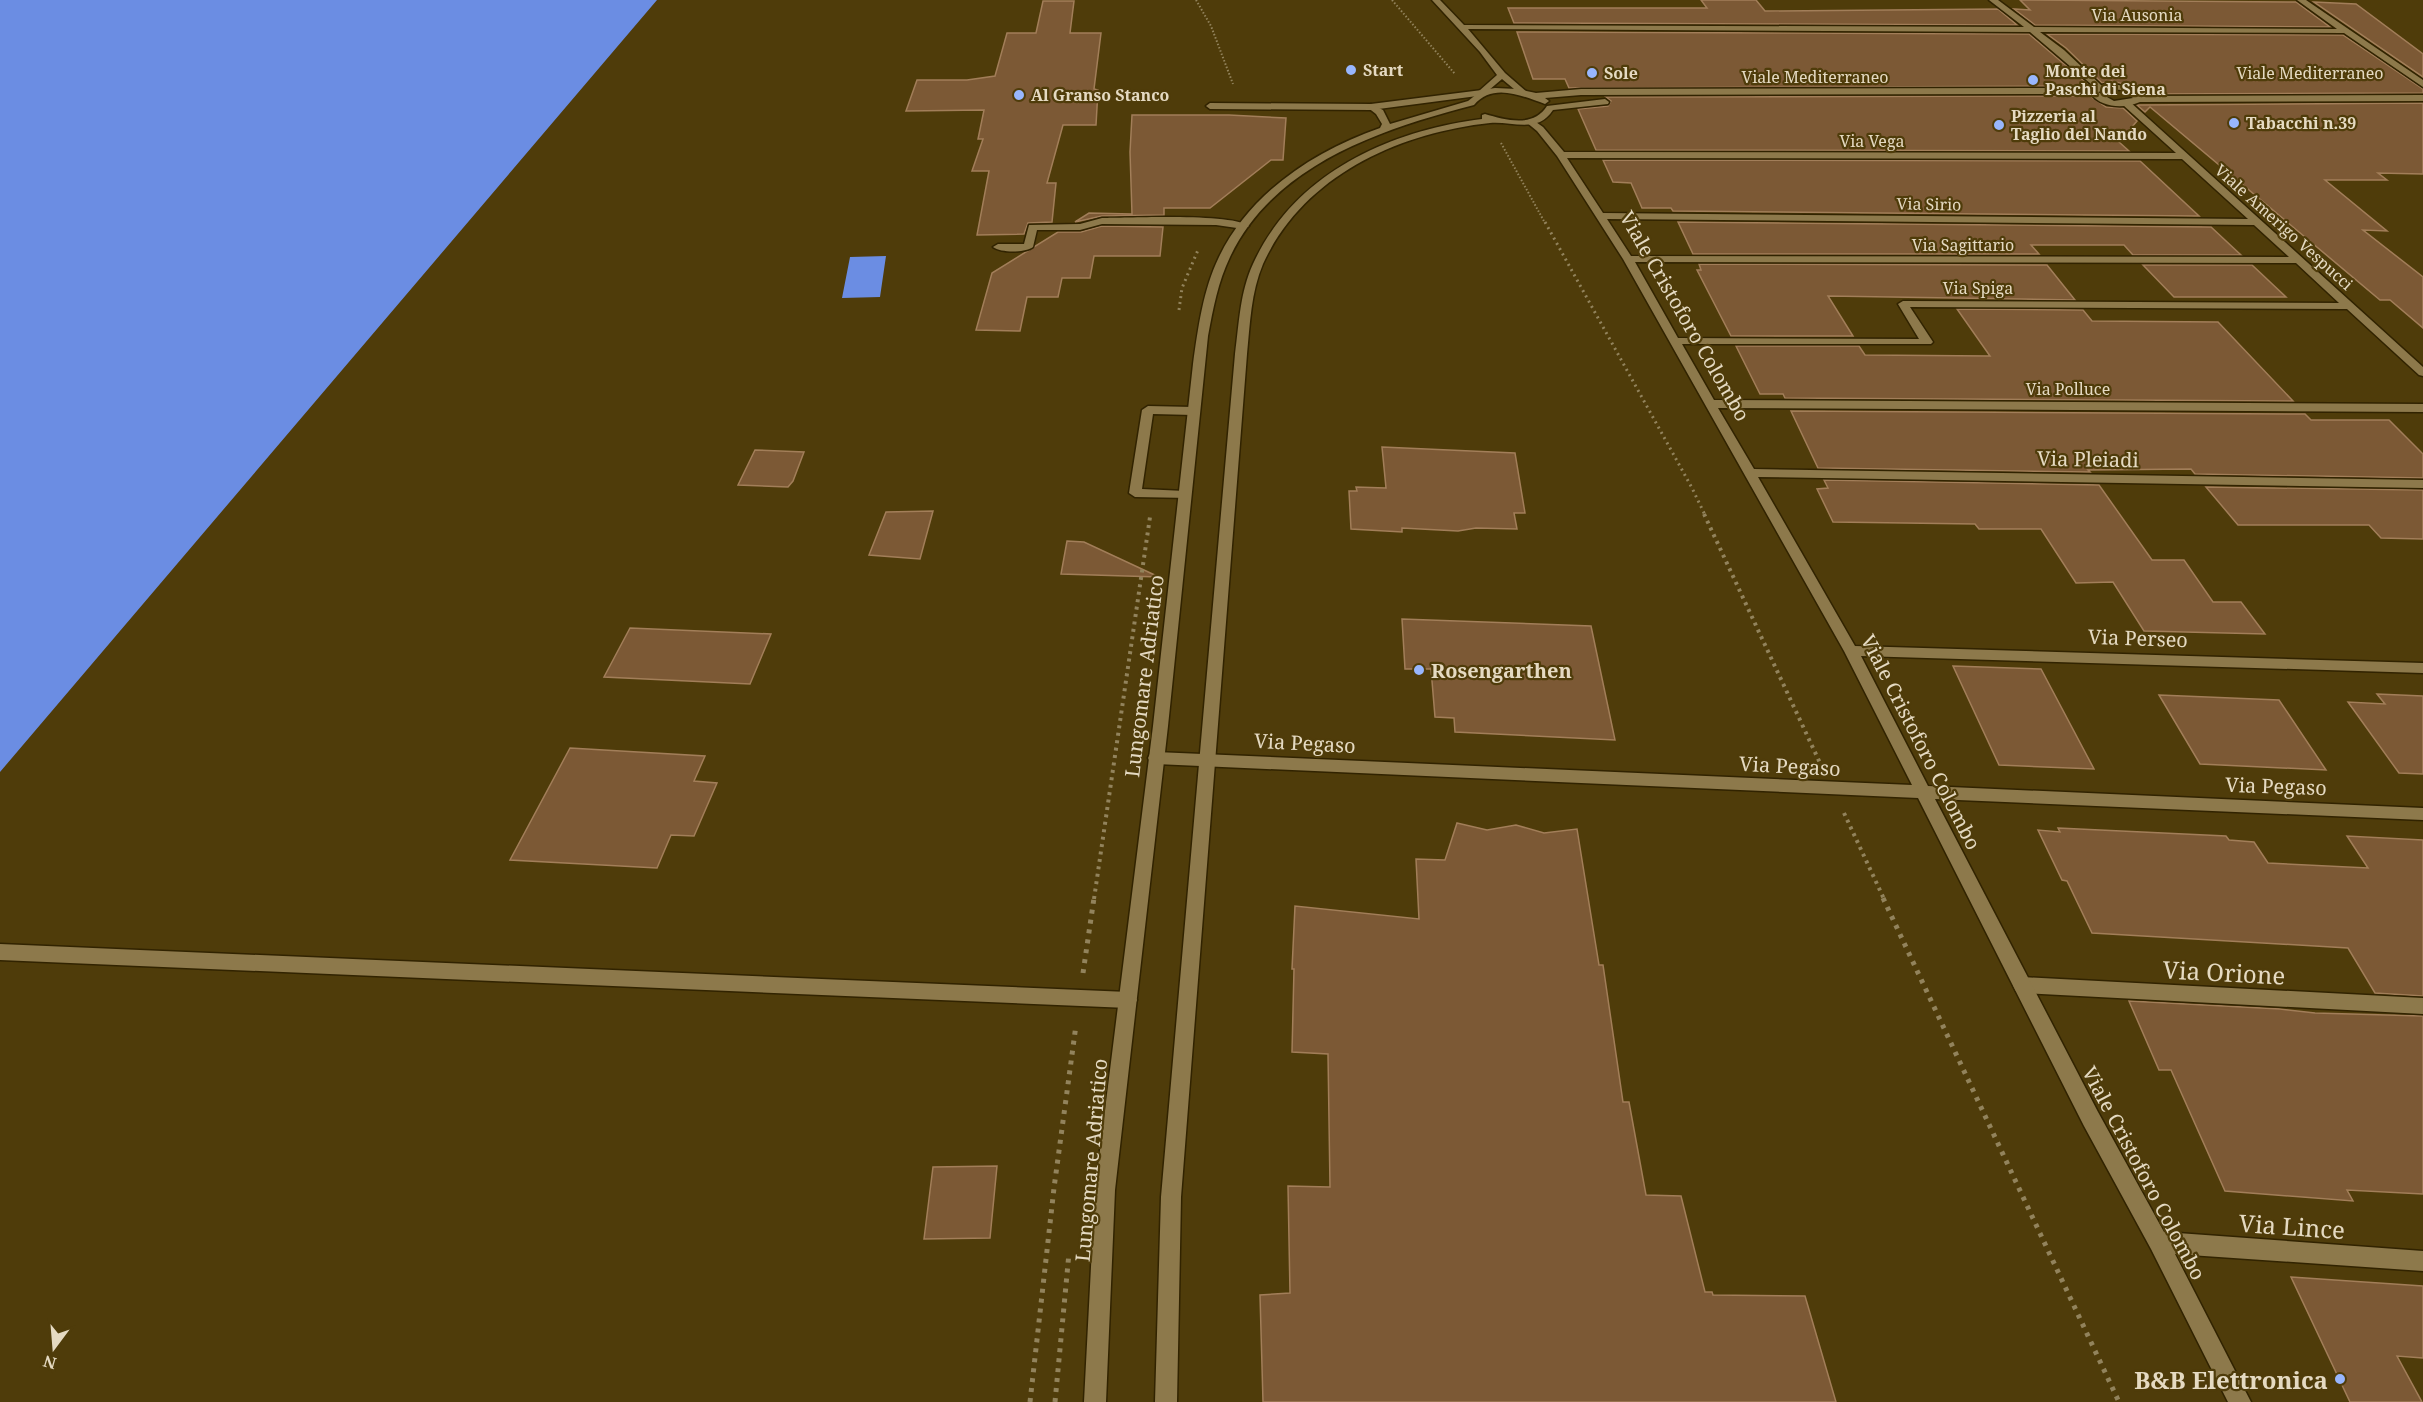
<svg xmlns="http://www.w3.org/2000/svg" width="2423" height="1402" font-family="'Noto Serif',serif">
  <style>
    .water { fill: #6b8de3 }
    .building { fill: #7c5935; stroke: #a27e59; stroke-width: 1.5 }
    .lines { fill: none; stroke-linecap: round; stroke-linejoin: round }
    .lane-casing { stroke: #312300; stroke-width: 3 }
    .street-casing { stroke: #312300; stroke-width: 3 }
    .secondary-casing { stroke: #312300; stroke-width: 3 }
    .path-far3 { stroke: #92835c; stroke-width: 2; stroke-dasharray: 1.5 2; stroke-linecap: butt }
    .path-far2 { stroke: #92835c; stroke-width: 3; stroke-dasharray: 2 4; stroke-linecap: butt }
    .path-far1 { stroke: #92835c; stroke-width: 4; stroke-dasharray: 3 4.5; stroke-linecap: butt }
    .path { stroke: #92835c; stroke-width: 5; stroke-dasharray: 4 6; stroke-linecap: butt }
    .lane { fill: #8d794b; fill-rule: evenodd }
    .street { fill: #8d794b; fill-rule: evenodd }
    .secondary { fill: #8d794b; fill-rule: evenodd }
    .poi-dot { fill: #98b6fd; stroke: #4f3c0a; stroke-width: 2 }
    .labels { text-anchor: middle; dominant-baseline: central; stroke-width: 4.5; stroke-linejoin: round; paint-order: stroke }
    .far-street-label { font-size: 16px; fill: #e5dac2; stroke: #4f3c0a }
    .far-poi-label { font-size: 16px; font-weight: bold; fill: #e5dac2; stroke: #4f3c0a; text-anchor: start }
    .street-label { font-size: 20px; fill: #e5dac2; stroke: #4f3c0a }
    .poi-label { font-size: 20px; font-weight: bold; fill: #e5dac2; stroke: #4f3c0a; text-anchor: start }
    .near-street-label { font-size: 24px; fill: #e5dac2; stroke: #4f3c0a }
    .near-poi-label { font-size: 24px; font-weight: bold; fill: #e5dac2; stroke: #4f3c0a; text-anchor: end }
  </style>
  <rect width="100%" height="100%" fill="#4f3c0a"/>
  <path class="water" d="M0,0h657l-657,772z
    M886,256l-6,41 -38,1 8,-41z"/>
  <path class="building" d="M1701,0h55l9,11 233,-2 19,16 -503,-2 -6,-15h199z
    M2020,0l276,2 34,25 -295,-2 -21,-16 16,1z
    M1043,1h31l-4,32h31l-7,56 4,1 -2,35h-33l-16,58h9l-4,39 -24,1 -4,11 -47,1 12,-64h-17l11,-32h-5l6,-29 -78,1 11,-31h50l28,-4 12,-43h29z
    M2314,2l42,2 67,50v23z
    M1517,32l512,2 61,52 -521,2 -4,-9h-32z
    M2047,34l296,1 80,54v4l-282,1 -13,-9 -17,-4 -9,2 -36,-35z
    M2090,96l16,11 17,1 14,13 -18,21 10,9 -533,-1 -18,-41 30,-3 3,-5 -5,-4z
    M2423,103v71l-45,-1 9,7h-62l62,51 -24,-1 60,47v51l-33,-28h-10l-230,-193 -5,5 -8,-7z
    M1132,115h97l57,3 -3,42h-12l-61,48h-46v7l-62,1 -27,6 14,-9 43,1 -2,-62z
    M1603,160l537,1 59,55 -526,-5 -2,-3h-29l-11,-25 -18,-1z
    M1678,222l533,5 30,28h-108l-9,-10h-93l8,9h-346z
    M1102,226l61,1 -3,29h-66l-4,22h-28l-4,19h-31l-7,34 -44,-1 16,-57 66,-41h23z
    M1699,264l348,1 28,35 -247,-4 25,40h-122l-34,-66h4z
    M2143,265h109l34,32h-112z
    M1957,309l126,1 9,11 126,1 75,79 -508,-3 -2,-4h-23l-24,-48h123l6,9 125,1z
    M1791,411l514,3 6,6h78l34,34v24l-228,-4 -4,-5 -103,1 2,2 -272,-4z
    M1382,447l133,6 10,60h-11l3,16 -41,-1 -18,3 -56,-3v4l-51,-3 -2,-38h8l-1,-4 30,1z
    M755,450l49,2 -11,29 -5,6 -50,-2z
    M1824,480l275,5 53,75h32l29,42h28l24,32 -121,-3 -31,-49 -37,1 -35,-54h-62l-4,-5 -142,-2 -16,-33 11,-1z
    M2206,487l217,3v49l-42,-1 -12,-13h-131z
    M933,511l-13,48 -51,-4 17,-43z
    M1067,541l17,1 75,35 -98,-3z
    M1402,619l189,7 24,114 -160,-8 -1,-14 -19,-1 -4,-48h-26z
    M630,628l141,6 -21,50 -146,-7z
    M1953,666l88,3 53,100 -95,-4z
    M2377,694l46,2v78l-24,-1 -51,-71 37,2z
    M2159,695l120,5 47,70 -126,-6z
    M570,748l135,8 -11,25 23,2 -23,53 -23,-1 -14,33 -147,-8z
    M1457,823l30,7 29,-5 28,8 33,-4 22,136h4l20,137h6l17,93 35,1 24,96h7l1,3 92,1 31,106h-573l-3,-107 30,-2 -2,-107 42,1 -2,-133 -36,-2 2,-83h-2l3,-63 124,13 -3,-60 29,1z
    M2058,828l168,8 3,4 25,2 14,21 100,5 -21,-32 76,4v156l-48,-3 -27,-45 -256,-15 -25,-52 -5,-1 -24,-50 22,2z
    M2129,1001l151,8 35,4 108,3v178l-76,-4 6,11 -128,-10 -54,-121h-12z
    M997,1166l-7,72 -66,1 9,-72z
    M2291,1277l132,9v72l-26,-2 25,46h-72z"/>
  <g class="lines">
    <g class="lane-casing">
      <path id="lane" d="M1482,90l3,1v4l-114,15 -161,-1 -4,-3 4,-3 161,1z
        M1102,218c27,0 129,-5 147,8l-5,3 -28,-4 -114,-1 -22,6h-43l-4,17c-8,6 -32,6 -40,0l5,-3h26l5,-19 51,-1z
        M1148,406l45,1 6,4 -6,4 -40,-1 -11,75 43,2 6,4 -1,3 -55,-1 -6,-4 13,-83z
        M0,944l1128,48 6,2 3,6 -3,6 -6,2 -1128,-48z
        M2022,977l401,21v16l-401,-21 -6,-2 -3,-6 3,-6z"/>
    </g>
    <g class="street-casing">
      <path id="street" d="M1432,0h8l24,25 560,2 -35,-27h9l36,27 303,2 -40,-29h9l117,80v7l-79,-54 -304,-1 24,18 37,35 1,2 -4,3 -68,-58 -562,-3 37,44 22,19 -7,2 -18,-15 -20,17 -3,-1v-4l18,-16 -17,-23z
        M2123,101h6l294,266v9l-4,-1 -72,-66 -437,-2 23,35 -2,2h-249l32,56 709,4v8l-705,-4 36,61 669,11v8l-665,-11 97,169 568,17v10l-562,-17 67,130 495,22v12l-488,-21 163,313 66,120 259,19v20l-248,-17 76,148h-23l-77,-153 -67,-123 -166,-328 -762,-34 -6,-2 -2,-4 2,-4 6,-2 756,33 -68,-134 -221,-392 -66,-103 -20,-25 -11,-9 7,-2 10,7 21,25 612,1 -53,-48zM1567,158l615,1 66,60 -645,-6zM1607,219l647,6 35,32 -658,-1zM1635,262l661,1 43,40 -436,-2 -5,3 21,35 -241,-1z"/>
    </g>
    <g class="secondary-casing">
      <path id="secondary" d="M2110,83l17,4 13,9 283,-1v6l-283,1c-16,7 -38,6 -49,-8l-510,1 -36,3 4,3 -4,3c-23,-8 -52,-22 -71,1 -92,24 -200,59 -244,152 -12,25 -17,52 -22,79l-40,390 -53,464 -9,212h-22l11,-212 58,-464 40,-362c5,-36 10,-74 26,-107 31,-64 95,-106 161,-129l2,-4 -6,-10 -9,-7 4,-3 12,6 7,14 78,-23 14,-11 13,-2 22,1 19,4 45,-4 510,-1zM2110,89l11,1 12,8 -19,3 -16,-9z
        M1605,99l4,3 -1,2 -55,6c-15,24 -41,11 -63,13 -92,10 -187,53 -227,141 -12,28 -13,60 -16,90l-66,843 -4,205h-22l6,-205 74,-843c4,-30 5,-62 18,-90 41,-90 135,-133 229,-145v-4l3,-1c21,6 48,14 62,-8z"/>
    </g>
    <path class="path-far3" d="M1196,0l15,26 22,58
      M1392,0l63,74
      M1501,143l44,80"/>
    <path class="path-far2" d="M1545,222l147,266 13,27
      M1179,310l3,-22 16,-38"/>
    <path class="path-far1" d="M1704,514l116,249
      M1844,813l40,86
      M1094,899l56,-382"/>
    <path class="path" d="M1883,898l236,504
      M1083,973l11,-75
      M1030,1402l24,-214 22,-163
      M1055,1402l14,-149"/>
    <use href="#lane" class="lane"/>
    <use href="#street" class="street"/>
    <use href="#secondary" class="secondary"/>
  </g>
  <g class="poi-dot">
    <circle cx="1351" cy="70" r="6"/>
    <circle cx="1592" cy="73" r="6"/>
    <circle cx="2033" cy="80" r="6"/>
    <circle cx="1019" cy="95" r="6"/>
    <circle cx="2234" cy="123" r="6"/>
    <circle cx="1999" cy="125" r="6"/>
    <circle cx="1419" cy="670" r="6"/>
    <circle cx="2340" cy="1379" r="6"/>
  </g>
  <g class="labels">
    <g class="far-street-label">
      <text x="2137" y="15">Via Ausonia</text>
      <text x="2310" y="73">Viale Mediterraneo</text>
      <text x="1815" y="77">Viale Mediterraneo</text>
      <text x="1872" y="141">Via Vega</text>
      <text transform="translate(1929 204) rotate(1)">Via Sirio</text>
      <text transform="translate(2284 227) rotate(42)">Viale Amerigo Vespucci</text>
      <text x="1963" y="245">Via Sagittario</text>
      <text x="1978" y="288">Via Spiga</text>
      <text x="2068" y="389">Via Polluce</text>
    </g>
    <g class="far-poi-label">
      <text x="1363" y="70">Start</text>
      <text x="2045" y="71">Monte dei<tspan x="2045" dy="18">Paschi di Siena</tspan></text>
      <text x="1604" y="73">Sole</text>
      <text x="1031" y="95">Al Granso Stanco</text>
      <text x="2011" y="116">Pizzeria al<tspan x="2011" dy="18">Taglio del Nando</tspan></text>
      <text x="2246" y="123">Tabacchi n.39</text>
    </g>
    <g class="street-label">
      <text transform="translate(1685 316) rotate(60)">Viale Cristoforo Colombo</text>
      <text transform="translate(2088 459) rotate(1)">Via Pleiadi</text>
      <text transform="translate(2138 638) rotate(2)">Via Perseo</text>
      <text transform="translate(1144 676) rotate(-83)">Lungomare Adriatico</text>
      <text transform="translate(1921 742) rotate(63)">Viale Cristoforo Colombo</text>
      <text transform="translate(1305 743) rotate(3)">Via Pegaso</text>
      <text transform="translate(1790 766) rotate(3)">Via Pegaso</text>
      <text transform="translate(2276 786) rotate(2)">Via Pegaso</text>
      <text transform="translate(1091 1160) rotate(-85)">Lungomare Adriatico</text>
      <text transform="translate(2144 1173) rotate(62)">Viale Cristoforo Colombo</text>
    </g>
    <g class="poi-label">
      <text x="1431" y="670">Rosengarthen</text>
    </g>
    <g class="near-street-label">
      <text transform="translate(2224 972) rotate(3)">Via Orione</text>
      <text transform="translate(2292 1226) rotate(4)">Via Lince</text>
    </g>
    <g class="near-poi-label">
      <text x="2328" y="1379">B&amp;B Elettronica</text>
    </g>
  </g>
  <g transform="translate(54 1348) rotate(196)" stroke="#4f3c0a" stroke-width="4.5" paint-order="stroke">
  <path d="M0-4.5L10 22L0 15L-10 22Z" fill="#e5dac2"/>
  <text y="-9" font-size="16" font-weight="bold" text-anchor="middle" fill="#e5dac2">N</text>
  </g>
</svg>
